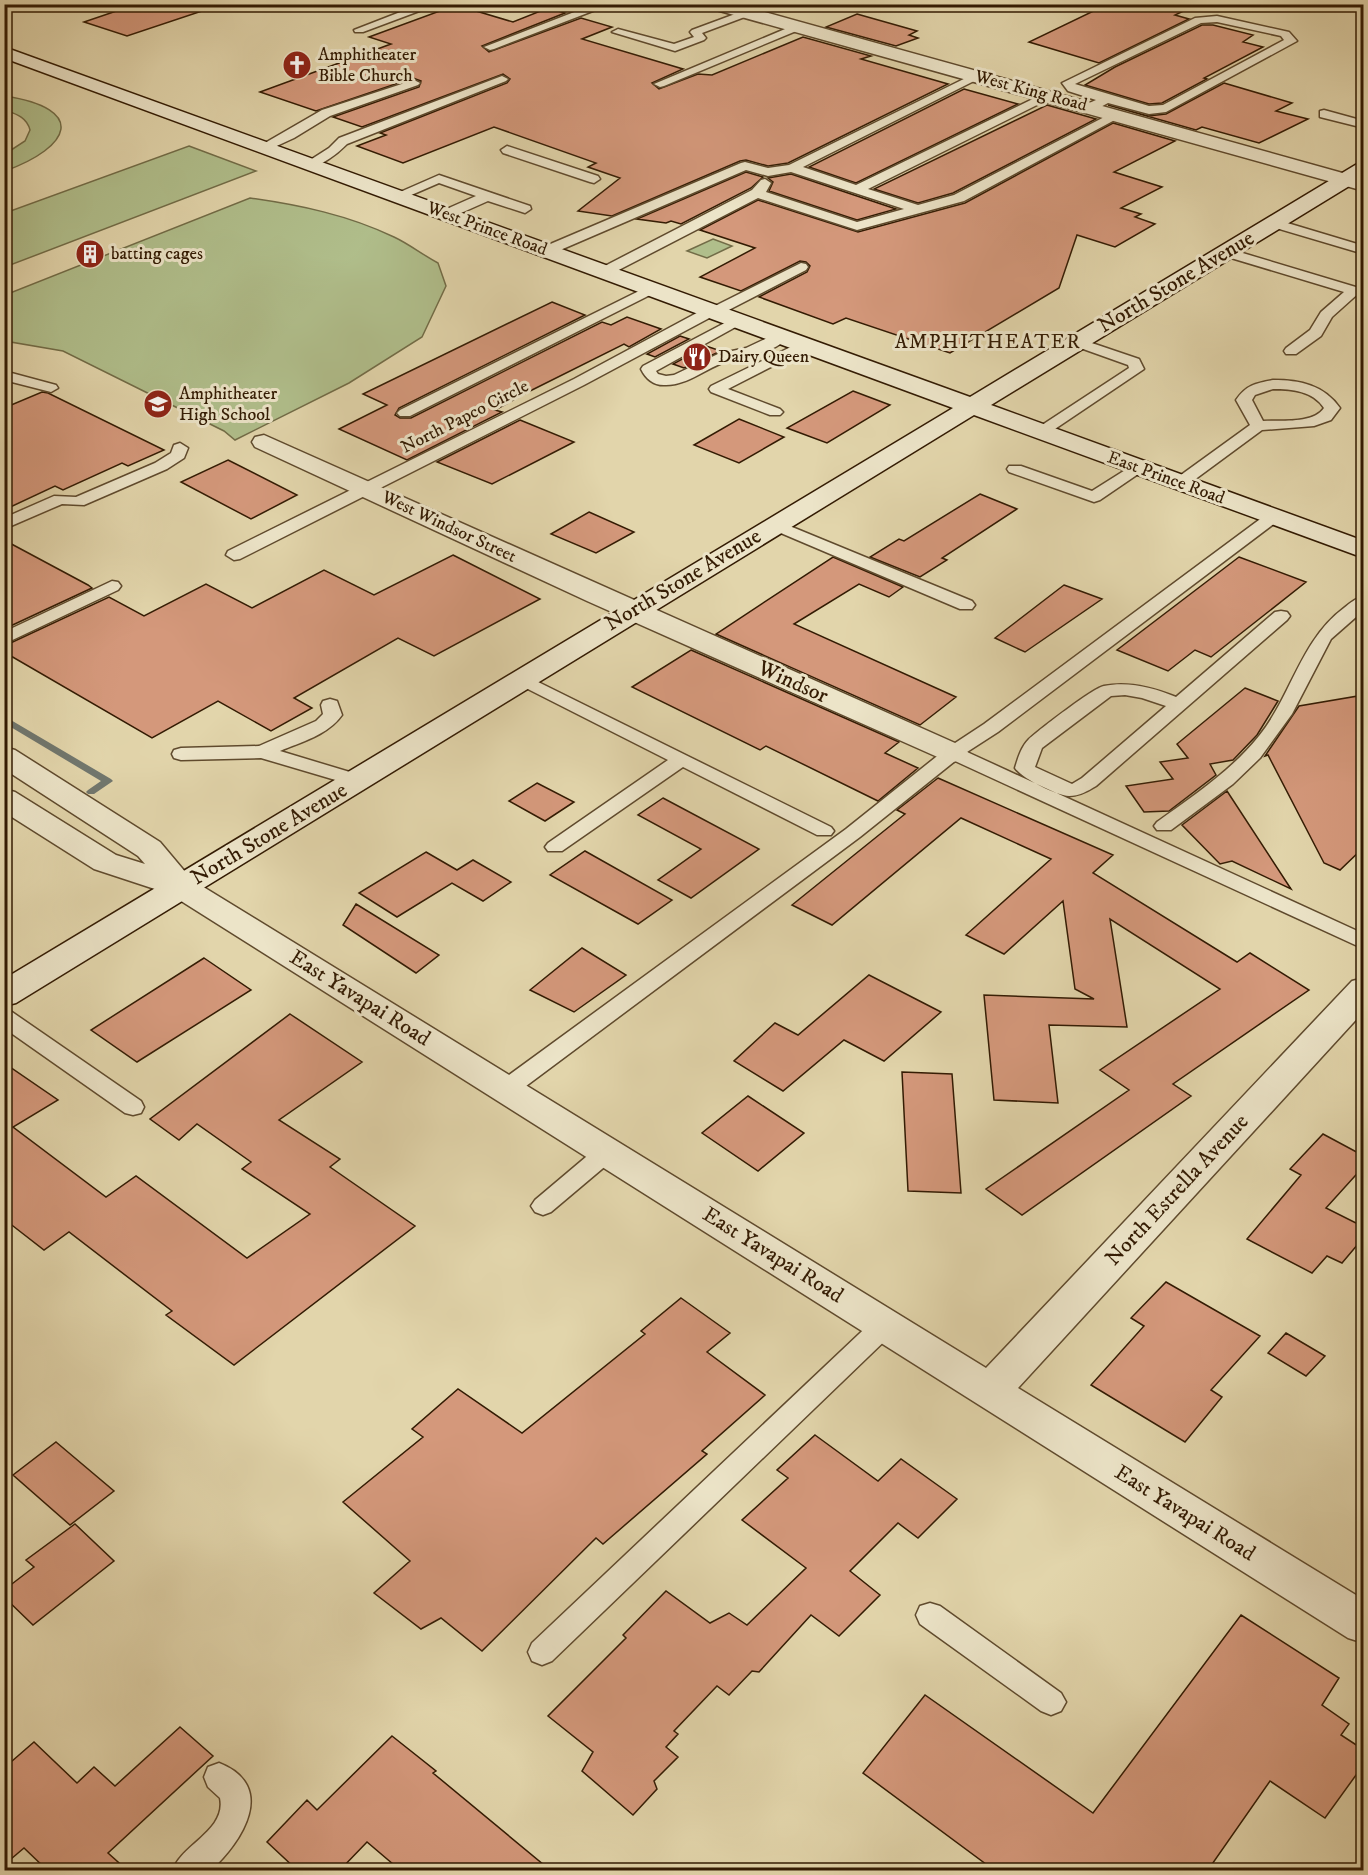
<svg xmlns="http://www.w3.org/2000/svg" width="1368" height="1875" font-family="'IM FELL DW Pica',serif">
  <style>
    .green { fill: #b0be8b; stroke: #726c47; stroke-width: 1.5 }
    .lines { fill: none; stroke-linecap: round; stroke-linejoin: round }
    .stream { fill: #71776e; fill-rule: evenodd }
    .building { fill: #d4987b; stroke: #331b03; stroke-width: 1.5 }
    .lane-casing { stroke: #5f4a2d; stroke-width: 3 }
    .street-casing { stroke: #5f4a2d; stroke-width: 3 }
    .secondary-casing { stroke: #331b03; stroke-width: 3 }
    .lane { fill: #ece4c8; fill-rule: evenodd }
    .street { fill: #ece4c8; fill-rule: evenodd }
    .secondary { fill: #ece4c8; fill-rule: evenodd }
    .labels { text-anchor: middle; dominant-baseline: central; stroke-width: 6; stroke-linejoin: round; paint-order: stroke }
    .far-poi-label { font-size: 18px; fill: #331b03; stroke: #ece4c8; text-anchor: start }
    .far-street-label { font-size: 18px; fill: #331b03; stroke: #ece4c8 }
    .far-neighbourhood-label { font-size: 20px; letter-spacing: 1.5px; fill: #331b03; stroke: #ece4c8 }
    .street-label { font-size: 22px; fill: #331b03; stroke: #ece4c8 }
  </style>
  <rect width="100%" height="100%" fill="#e2d5ab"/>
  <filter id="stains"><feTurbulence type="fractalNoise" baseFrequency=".00333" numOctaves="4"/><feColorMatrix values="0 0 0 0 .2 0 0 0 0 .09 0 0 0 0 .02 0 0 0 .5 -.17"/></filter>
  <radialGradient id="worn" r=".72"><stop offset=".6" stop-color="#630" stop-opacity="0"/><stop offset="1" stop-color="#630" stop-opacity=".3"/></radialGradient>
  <path class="green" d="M5,96c83,13 66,51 0,75v-17l20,-13 5,-11c-3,-13 -14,-16 -25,-20z
    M189,146l67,25 -251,96v-54z
    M250,198c50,7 98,17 144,39 15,7 29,18 44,26l8,23 -24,51 -73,46 -114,57 -11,-9 -161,-80 -58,-10v-46z
    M713,239l19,7 -25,12 -20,-7z"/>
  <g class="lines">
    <path class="stream" d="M4,716l107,63 2,2 -19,13h-6l-2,-2 2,-2 13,-9 -97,-58z"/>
  </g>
  <path class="building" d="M137,4h67l1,6 -78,26 -43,-14z
    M1108,4h90l-23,11 14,4 -90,44 -70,-21z
    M456,5l57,17 35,-14 17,5 -83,33 7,6 92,-34 31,9 -30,12 101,30 -31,14 7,6 39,-15 14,1 91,-38 68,19 -10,3 87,25 -160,79 -20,3 -22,-6 -6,1 -128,55 -34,-5 42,-33 -32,-11 8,-4 -102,-36 -91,36 -46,-17 29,-11 -6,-2 127,-50 3,-4 -7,-5 -141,53 -29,-10 86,-30 2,-6 -8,-3 -97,33 -56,-19 131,-48 -22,-7z
    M857,14l60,17 -8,4 9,3 -22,8 -70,-19z
    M1202,25h11l40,10 -10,7 20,5 -59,31 3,1 -45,24 -13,1 -64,-19 30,-18z
    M1224,83l68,20 -16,8 32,8 -49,24 -57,-16 -6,3 -88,-25 40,11 18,-2z
    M964,89l54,15 -162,79 -47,-16z
    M1047,105l49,14 -143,74 -35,10 -44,-14z
    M1113,123l62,18 -61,31 48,15 -41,21 20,6 -6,3 20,7 -40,23 -38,-12 -18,53 -109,65 -104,-35 -13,6 -74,-27 48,-25 3,-6 -4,-4 -6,-1 -59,30 -41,-14 55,-29 -55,-18 58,-30 100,32 107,-29z
    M746,172l17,5 -12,11 -70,36 -10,-3 -5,2 -29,-4z
    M791,174l105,35 -39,11 -88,-29 4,-9 -5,-4z
    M552,302l33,13 -186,93 -4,7 5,3h11l191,-96 9,3 16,-8 34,12 -32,18 -5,-3 -96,48 -33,18 7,2 -95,48 -68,-31 48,-24 -24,-11z
    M680,336l9,3 -34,18 -8,-3z
    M706,346l15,5 -37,17 -11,-4z
    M853,391l37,14 -63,38 -40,-15z
    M42,392l6,1 116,57 -36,16 -6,-3 -59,27 -8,-4 -51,24v-102z
    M739,419l45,18 -45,26 -45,-18z
    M520,420l54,22 -82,42 -55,-22z
    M228,460l69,35 -46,24 -70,-37z
    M980,494l37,15 -75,49 5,2 -27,17 -50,-20 29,-18 5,2z
    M589,512l45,20 -38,21 -45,-19z
    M4,540l84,45 4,3 -88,41z
    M453,555l87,44 -106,57 -36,-18 -104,60 18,10 -41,23 -53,-30 -66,37 -148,-86v-6l105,-49 35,19 62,-32 46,24 72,-38 50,25z
    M833,557l70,30 -14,10 -30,-13 -65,40 162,73 -36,28 -204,-91z
    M1239,557l67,25 -95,75 -16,-7 -27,21 -51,-21z
    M1064,585l38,14 -77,53 -30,-14z
    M691,650l208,92 -14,11 33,15 -40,33 -112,-55 -6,4 -128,-63z
    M1245,688l33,13 -21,34 -24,25 -23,4 6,11 -47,36 -25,1 -18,-26 47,-7 -13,-17 28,-4 -11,-14z
    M1364,695v152l-24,23 -16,-7 -56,-108 -3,1 34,-50z
    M938,778l175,77 -20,18 144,89 13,-9 59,37 -136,94 18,12 -169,119 -36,-26 143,-99 -29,-20 120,-81 -110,-70 17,108 -78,-2 9,78 -64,-3 -10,-105 110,4 -19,-10 -12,-88 -59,53 -38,-19 85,-76 -90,-41 -129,107 -40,-20 113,-91 -8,-4z
    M537,783l37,19 -29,19 -36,-20z
    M1227,791l64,98 -59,-28 -12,3 -38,-39z
    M663,798l96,51 -68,49 -33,-18 43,-31 -63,-34z
    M585,851l87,49 -34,24 -88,-49z
    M426,852l31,18 16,-10 38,22 -28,19 -31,-18 -55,34 -38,-24z
    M356,904l83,51 -23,18 -73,-48z
    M582,948l44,27 -52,37 -44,-22z
    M204,958l47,32 -114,72 -46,-32z
    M869,975l72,37 -57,49 -40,-21 -61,51 -49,-30 41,-38 23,12z
    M290,1014l72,48 -83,58 61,39 -10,8 85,59 -181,139 -68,-50 6,-4 -103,-79 -25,18 -40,-31v-156l54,37 -45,27 93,70 30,-21 111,82 63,-44 -68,-45 9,-7 -54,-38 -18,16 -29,-21z
    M902,1072l50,2 9,119 -53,-2z
    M748,1096l56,37 -46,38 -56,-38z
    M1323,1134l41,22v10l-38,42 38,19v10l-22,26 -15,-7 -15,17 -65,-34 54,-64 -11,-6z
    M1166,1282l94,54 -49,54 11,7 -37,45 -94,-57 53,-59 -13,-8z
    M681,1298l49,35 -23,19 58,43 -63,56 5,3 -104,90 -7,-6 -114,113 -41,-33 -20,11 -47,-36 36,-32 -67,-59 80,-65 -11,-8 46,-40 64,44 123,-99 -4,-3z
    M1286,1333l39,23 -19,20 -38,-23z
    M815,1435l63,46 23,-22 56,40 -39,39 -20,-15 -48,48 30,24 -41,41 -28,-21 -52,57 -7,-1 -23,24 -12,-9 -43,45 4,3 -12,13 12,10 -24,24 3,8 -24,26 -51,-44 11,-19 -45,-36 78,-78 -3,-3 43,-44 44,32 19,-10 18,12 59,-57 -64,-48 46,-42 -11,-8z
    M56,1442l58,49 -44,34 -57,-50z
    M75,1524l39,37 -81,64 -29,-28v-7l30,-23 -8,-7z
    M1241,1615l98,63 -17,27 27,19 -8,11 23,15v14l-39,54 -55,-37 -62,89h-214l-131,-97 62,-78 168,118z
    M180,1727l33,29 -105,97 19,17h-80l-23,-22 -20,17v-97l30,-26 43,41 17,-16 21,19z
    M392,1736l44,35 -3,2 117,97h-150l-33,-28 -27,28h-43l-30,-28 40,-42 10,10z"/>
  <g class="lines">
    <g class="lane-casing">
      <path id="lane" d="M421,4h17l-75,28h-8l-1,-2z
        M595,4h16l-117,45 -4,1 -6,-3z
        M746,10l5,3 -1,2 -48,18 4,5 -2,2 -29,11 -63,-19 6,-3 56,15 20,-7 -4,-5 2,-2z
        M1217,16l72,16 8,9 -131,71 -17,2 -41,-11 -13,7h-8v-6l9,-4 -28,-9 -6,-8 133,-65zM1217,22l64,14 3,4 -121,65 -14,1 -74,-22 126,-61z
        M797,24l4,1v4l-137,57 -4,1 -6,-3z
        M976,73l6,3 -2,2 -177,89 53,18 187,-91h8v4l-183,91 50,16 36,-10 160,-83 4,-1 6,4 -160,86 -107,29 -99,-32 -149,77h-10l-2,-3 2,-3 153,-79 9,-10 4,-1 6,4 -5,9 91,30 47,-13 -113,-37 -23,4 -22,-6 -195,84 -5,1 -7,-4 2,-3 200,-85 4,-1 23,6 21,-3z
        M502,76l6,3 -2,2 -159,63c-10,10 -23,20 -37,24l-6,-4 25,-16 10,-10z
        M414,80l6,3 -2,2 -88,31 -36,22 -26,12h-8l-2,-3 64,-37z
        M1324,110l40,11v7l-44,-11v-6z
        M507,146l91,30 2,3 -6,4 -4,-1 -87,-29 -2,-3z
        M439,175l91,31 1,3 -6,4 -37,-12 -36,16h-10l-2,-3 2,-3 34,-15 -37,-13 -37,16 -5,1 -6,-4z
        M1274,219l90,27v8l-95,-28 -2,-3 2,-3z
        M1226,248l133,40 2,3 -29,26 -11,19 -25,18h-10l-2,-3 2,-3 24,-18 11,-18 23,-20 -123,-37 -2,-3 2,-3z
        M801,263l5,1 2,3 -2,3 -87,45 -6,1 -129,69 -344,174 -6,1 -8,-5 2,-4 346,-172 132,-71 7,-1z
        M651,285l5,1 2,3 -2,3 -246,124h-10l-3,-3 3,-3z
        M736,317l5,1 2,3 -2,3 -85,47 2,3 8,2 8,-1 44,-21 28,-6 30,-14h10l2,3c-14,17 -41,17 -60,24 -21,6 -39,24 -62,24 -12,1 -20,-6 -25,-16l2,-3z
        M1077,338l62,21 5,10 -98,66h-10l-3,-3 3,-3 93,-61 -1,-3 -56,-20 -2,-3z
        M803,341l7,4 -2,3 -80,41 52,20 3,3 -3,3h-10l-59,-23 -2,-3 2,-3z
        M4,371l52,14 2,3 -7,4 -47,-12z
        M1273,380c27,0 51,5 67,28l-9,12 -17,6 -52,4 -76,56h-12l-2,-3 2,-3 76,-55 -14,-25c10,-15 20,-17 37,-20zM1273,389c19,0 40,2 51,19 -11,16 -43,12 -61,13l-11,-21 3,-5z
        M180,443l8,5 -4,10 -17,11 -83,36 -22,-1 -58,25v-11l50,-22 22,1 79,-34 16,-10 3,-8z
        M1138,462l6,2 2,3 -2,3 -44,30 -6,2 -85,-30 -2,-3 2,-3h12l71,25z
        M1273,512l6,2 2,3 -2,3 -281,212 -31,20 397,182v15l-409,-188 -95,76 -346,258 -8,2 -8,-2 -3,-6 3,-6 348,-254 100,-80 38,-25 283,-210z
        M775,520l197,81 3,4 -3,4h-12l-191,-81 -2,-3 2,-3z
        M112,581l6,1 3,4 -3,4 -114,54v-12z
        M1364,596v14l-33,29 -39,75 -32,44 -27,26 -62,46h-14l-3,-4 3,-4c36,-26 74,-51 102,-86 33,-41 41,-95 85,-128 6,-5 12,-10 20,-12z
        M1281,611l6,1 3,4 -3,4 -191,166c-8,5 -17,10 -27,10 -14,-1 -46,-17 -54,-28 3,-10 6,-21 14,-29 10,-9 64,-51 75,-53 25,-5 50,2 72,11l99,-85zM1125,695l17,3 24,8 -84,72 -10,6 -37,-17 7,-19 69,-52z
        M522,674l309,153 3,4 -3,4h-14l-134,-68 -121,84h-14l-3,-4 3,-4 120,-83 -152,-77 -3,-4 3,-4z
        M330,699l7,2 5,14c-14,20 -41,27 -62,36l83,25 3,4 -3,4h-14l-88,-26 -80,2 -7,-2 -2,-4 2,-4 7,-2 78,-2 57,-25 7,-7 -2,-9 2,-4z
        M4,1010l8,2 129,89 3,6 -3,6 -8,2 -8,-2 -121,-85z
        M607,1144l8,2 4,6 -4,6 -64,54 -8,3 -8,-3 -4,-6 4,-6 64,-54z
        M886,1314l9,3 4,7 -4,7 -343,330 -10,4 -10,-4 -4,-9 4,-9 345,-326z
        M930,1603l10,3 121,87 5,9 -5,9 -10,4 -10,-4 -121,-87 -4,-9 4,-9z
        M219,1763c59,23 23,79 -8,107h-38c8,-25 54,-40 47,-72l-12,-11 -4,-10 4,-10z"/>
    </g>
    <g class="street-casing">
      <path id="street" d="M707,4h29l628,175v12l-655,-183z
        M264,435l700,312 4,6 -4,6 -11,3 -11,-3 -355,-158 -332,-154 -3,-5 3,-5z
        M4,747l11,3 145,92 32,38 794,488 366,-387 12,-3v33l-346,377 346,212v43l-16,-5 -1178,-744 -76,-25 -90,-57v-23l11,3 101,63 29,9 -7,-8 -134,-87z"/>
    </g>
    <g class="secondary-casing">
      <path id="secondary" d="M4,47l966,350 387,-233 7,-2v15l-373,228 373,136v17l-390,-143 -958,588 -12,3v-27l949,-571 -949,-350z"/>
    </g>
    <use href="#lane" class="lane"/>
    <use href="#street" class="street"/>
    <use href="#secondary" class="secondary"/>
  </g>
  <defs>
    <g id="church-disc" transform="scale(1.5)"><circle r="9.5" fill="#8f2418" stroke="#ece4c8"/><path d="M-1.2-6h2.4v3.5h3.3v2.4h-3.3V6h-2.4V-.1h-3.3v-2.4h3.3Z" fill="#fff"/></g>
    <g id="building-disc" transform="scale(1.5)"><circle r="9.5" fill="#8f2418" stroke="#ece4c8"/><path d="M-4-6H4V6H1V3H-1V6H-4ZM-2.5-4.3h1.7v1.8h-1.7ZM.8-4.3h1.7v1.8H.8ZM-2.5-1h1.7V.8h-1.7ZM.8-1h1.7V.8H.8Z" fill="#fff"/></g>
    <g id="restaurant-disc" transform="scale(1.5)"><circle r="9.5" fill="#8f2418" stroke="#ece4c8"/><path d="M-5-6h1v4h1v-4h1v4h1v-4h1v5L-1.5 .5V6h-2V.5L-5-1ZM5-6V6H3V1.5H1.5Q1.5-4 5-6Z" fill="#fff"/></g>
    <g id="school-disc" transform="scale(1.5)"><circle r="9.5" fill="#8f2418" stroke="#ece4c8"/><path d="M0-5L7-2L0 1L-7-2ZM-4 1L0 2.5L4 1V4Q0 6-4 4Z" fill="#fff"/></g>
  </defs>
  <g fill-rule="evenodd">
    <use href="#church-disc" x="297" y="65"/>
    <use href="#building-disc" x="90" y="254"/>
    <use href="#restaurant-disc" x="697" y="357"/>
    <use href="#school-disc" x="158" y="404"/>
  </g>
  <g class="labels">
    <g class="far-poi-label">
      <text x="318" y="55">Amphitheater<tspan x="318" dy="21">Bible Church</tspan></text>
      <text x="111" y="254">batting cages</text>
      <text x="718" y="357">Dairy Queen</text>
      <text x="179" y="394">Amphitheater<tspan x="179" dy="21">High School</tspan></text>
    </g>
    <g class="far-street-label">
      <text transform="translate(1031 91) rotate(15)">West King Road</text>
      <text transform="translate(487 229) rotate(20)">West Prince Road</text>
      <text transform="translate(465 417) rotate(-27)">North Papco Circle</text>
      <text transform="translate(1166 478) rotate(20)">East Prince Road</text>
      <text transform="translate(449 527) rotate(25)">West Windsor Street</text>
    </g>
    <g class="far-neighbourhood-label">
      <text x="988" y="342">AMPHITHEATER</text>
    </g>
    <g class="street-label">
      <text transform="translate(1176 282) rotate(-31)">North Stone Avenue</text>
      <text transform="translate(683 580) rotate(-31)">North Stone Avenue</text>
      <text transform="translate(793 682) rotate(24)">Windsor</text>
      <text transform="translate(269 834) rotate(-31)">North Stone Avenue</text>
      <text transform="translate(360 998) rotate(32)">East Yavapai Road</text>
      <text transform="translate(1177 1190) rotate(-47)">North Estrella Avenue</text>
      <text transform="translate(773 1255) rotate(32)">East Yavapai Road</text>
      <text transform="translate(1185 1513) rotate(32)">East Yavapai Road</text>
    </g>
  </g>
  <rect width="1368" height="1875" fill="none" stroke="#e2d5ab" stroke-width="24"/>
  <rect x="6" y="6" width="1356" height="1863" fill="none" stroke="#331b03" stroke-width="3"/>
  <rect x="12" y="12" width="1344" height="1851" fill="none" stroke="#331b03" stroke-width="1.5"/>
  <rect width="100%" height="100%" filter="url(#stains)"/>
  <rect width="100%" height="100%" fill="url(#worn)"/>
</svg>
